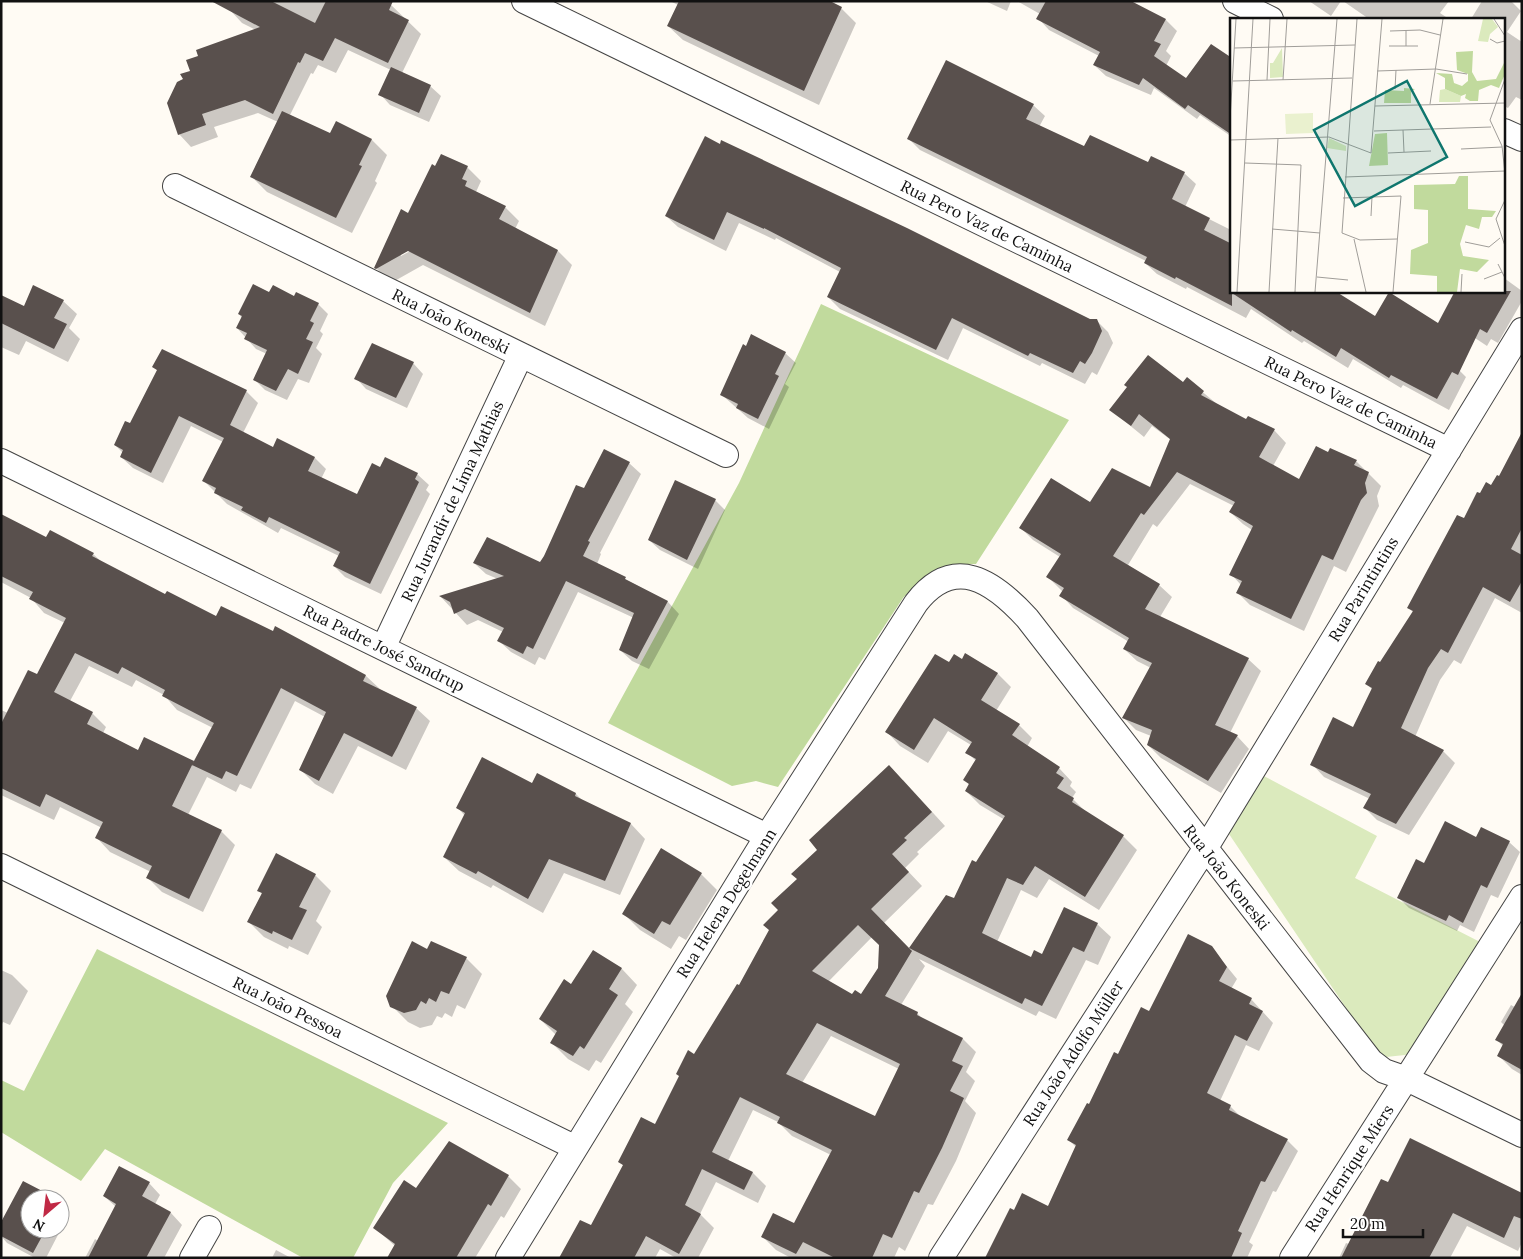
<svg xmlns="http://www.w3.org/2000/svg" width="1523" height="1259" font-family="Lora,serif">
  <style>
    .green { fill: #dbeabd }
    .forest { fill: #c1da9d }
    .shadow { fill: #0003; fill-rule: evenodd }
    .building { fill: #59504d; fill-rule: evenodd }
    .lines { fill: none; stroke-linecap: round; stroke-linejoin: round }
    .minor-casing { stroke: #444; stroke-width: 26 }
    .minor { stroke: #fff; stroke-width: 24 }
    .labels { text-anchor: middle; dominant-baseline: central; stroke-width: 5; stroke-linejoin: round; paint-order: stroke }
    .street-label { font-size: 16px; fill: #111; stroke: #fff }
    .inset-road { fill: none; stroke: #a09d99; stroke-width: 1 }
    .view { fill: #0f766e; fill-opacity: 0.15; stroke: #0f766e; stroke-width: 2.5 }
    .inset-edge { fill: none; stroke: #111; stroke-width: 2.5 }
  </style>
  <rect width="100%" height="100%" fill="#fffbf4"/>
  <path class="green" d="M1262,775l115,61 -22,42 129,66 -70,110 -28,3 -15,-12 -144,-214z"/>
  <path class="forest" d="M821,304l248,116 -93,144c-37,0 -48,8 -73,34l-125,189 -22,-6 -24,5 -124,-63 131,-240z
    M97,949l351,174 -55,60 -40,75h-50l-198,-109 -24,32 -80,-49v-52l23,11z"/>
  <path class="shadow" d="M228,1h159l34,33 -19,39 28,13 11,10 -12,26 -39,-17 -10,-11 11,-24 -43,-20 -12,23 -18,-8 -5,9 -2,-1 -21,42 40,20 42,5 15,15 -12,26 2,2 -25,50 -85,-41 -16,-16 27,-54 -20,-9 -44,14 4,10 -27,10 -12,-13 6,-54 6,-9 65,-41 -14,-7 -12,-13z
    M670,1h158l13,7 15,15 -37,82 -136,-65 -15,-14 10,-21z
    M985,1h26l-4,10z
    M1017,1h113l36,19 11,11 -11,20 5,5 -5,10 20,14 46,-20v77l-32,-22 -3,4 -43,-31 -3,7 -45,-19 -12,-11 5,-9 -50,-26 -11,-12 2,-4z
    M1309,1h32l-10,15z
    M1343,1h106l-9,12 9,6h-80z
    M1482,1h29l10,10 -14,21 15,10v58l-6,-3 -8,11 -4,-2v-87h-33z
    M1033,105l12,11 -6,11 46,21 99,25 12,11 -11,23 46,23 1,-2v63l223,75 11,11 -17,33 -46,-25 -2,3 -48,-29 -5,9 -44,-27 -2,2 -51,-34 -5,9 -59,-31 -1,2 -29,-15 -12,-11 1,-2 -226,-111 -11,-11z
    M705,138l385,182h6l12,12 5,11 -16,32 -5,-3 -7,12 -43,-21 -2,3 -77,-38 -15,32 -108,-51 -12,-12 12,-25 -64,-34 -1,2 -36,-17 -13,28 -48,-24 -12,-11z
    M467,167l14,14 -5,11 29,15 14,14 -4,8 43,22 14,14 -27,61 -122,-61 -32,18 -15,-15 60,-100zM414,249l-13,7v-3z
    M1504,278l18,13v10l-24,42 -7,-4 -4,7 -33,-22 50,-33z
    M270,294l48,10 10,10 -8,17 3,3 -7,14 6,6 -13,29 -11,-4 -11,21 -22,-10 -11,-11 13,-25 -11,-5 -19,-21 5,-10 -3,-4z
    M1,296l23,12 39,-7 14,13 -8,14 11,11 -12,23 -42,-21 -7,14 -18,-8z
    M785,353l11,10 -11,21 4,3 -20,42 -21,-11 -26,-23z
    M413,363l10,11 -16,34 -41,-19 -10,-11z
    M154,367l92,24 12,12 -15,30 31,15 4,-8 37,18 11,11 -5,10 37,17 23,-27 36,5 12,11 -3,5 4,4 -49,100 -36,-17 -11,-11 5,-10 -58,-28 -3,5 -51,-29 -23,-23 19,-39 -32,-16 -28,57 -30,-15 -12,-11 2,-4 -8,-8 15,-20 28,-54z
    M1187,379l30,25 29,16 28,10 12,13 -13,23 27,15 29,-27 27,7 25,25 -4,10 2,10 -33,66 -12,-6 -30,65 -54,-26 -12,-12 3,-8 -10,-11 21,-44 -9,-6 -13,-12 4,-6 -44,-22 -33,43 -4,-3 -25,41 31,20 13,12 -12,20 88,42 13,12 -31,62 7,3 12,13 -28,44 -60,-35 -13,-13 3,-9 -15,-6 -12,-12 27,-50 -14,-7 -13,-12 5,-7 -56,-34 -12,-13 2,-3 -15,-15 12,-20 -27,-17 -12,-12 69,-24 61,-15 20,-49 -19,-14 -8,11 -33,-27 72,-27z
    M1522,435v178l-27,-15 -34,66 -7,-4 -14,20 -25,57 28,14 12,12 -46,72 -32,-15 -12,-12 5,-9 -46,-22 -12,-13 41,-36 20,-38 -7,-6 48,-71 -5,-5 71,-113 20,-17z
    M629,463l12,11 -41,79 1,1 -4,10 71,38 11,12 -30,55 -17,-8 -12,-11 14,-32 -56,-26 -33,68 -6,-3 -4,8 -24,-13 -12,-11 4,-9 -25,-12 -11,5 -26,-28 57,-18 -12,-5 -12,-11h66l44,-73z
    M715,500l10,10 -27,59 -38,-19 -11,-10z
    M1,515l45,24 47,15 10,9 62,33 201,80 14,13 36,19 14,13 -24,49 -48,-24 -25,48 -18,-10 -14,-14 24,-53 -30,-16 -44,88 -11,-5 -4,8 -29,-15 -19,38 33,16 14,14 -32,67 -41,-20 -14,-14 3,-6 -41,-20 -13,-14 5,-10 -42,-21 -6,13 -53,-25v-85l7,3 30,-37 27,-53 -21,-10 -13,-15 -30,-16zM89,666l43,21 4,-7 28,15 13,15 36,18 -20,34 -48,-23 -6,12 -36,-18 3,-6 -14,-14 -22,-12z
    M966,654l32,20 13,13 -15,24 23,14 13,13 -5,9 32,21 13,14 -2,4 6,6 -4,6 15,15 36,23 14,14 -38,60 -50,-31 -12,19 -16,-8 -24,52 34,16 12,-2 54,-32 14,13 -13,28 -12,-5 -30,59 -17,-8 -3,5 -117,-57 6,7 -24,39 16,8 7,7 39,19 13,13 -10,20 9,9 -10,20 11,12 -20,48 -23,44 -5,-1 -23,47 -6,-4 -5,11h-103l-15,-8 -13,-13 32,-12 36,-70 -39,-19 -14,-14 -25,-12 -25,51 25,12 13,13 -8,17 -42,-21 -16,32 14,14 -16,30h-22l-16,-9 -5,9h-94l30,-31 33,-61 -4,-4 36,-37 39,-70 44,-69 164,-206 42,46 -28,26 2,2 -14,14 17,18 -38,37 26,27 37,-54 7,4 51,-80 -25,-15 -14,-14 10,-30 -9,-9 4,-7 -23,-14 -20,32 -28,-17 -13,-14 63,-68 12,-3zM872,937l8,8 -1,23 -18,28h-8l-25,-14zM831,1036l68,33 -24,49 -73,-35z
    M576,794l8,8 47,22 14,15 -25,56 -56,-22 -21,40 -50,-28 -2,3 -32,-17 -15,-14 21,-41 -7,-8z
    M1476,839l33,3 11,10 -22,46 -7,-3 -17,37 -14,-7 -3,6 -48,-23 -10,-10 26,-33z
    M701,874l16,16 -31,50 -7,-4 -8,13 -31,-19 -16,-16z
    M315,875l16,16 -15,30 6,6 -14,28 -19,-9 -1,3 -24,-12 -16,-16 14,-27 -3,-4z
    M1211,947l26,32 -6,10 20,10 22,24 -14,28 -13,-6 -26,56 10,5 11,11 46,23 11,11 -22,41 -3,-1 -24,51 4,3 -6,13h-260l27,-47 34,-4 28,-60 -7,-7 49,-84 32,-44z
    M428,951l38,7 16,16 -17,35 -8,-4 -5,12 -7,-4 -3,5 -5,-2 -5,9 -12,3 -12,-6 -16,-16z
    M594,952l28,17 15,16 -12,19 8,8 -32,51 -5,-3 -7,11 -21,-12 -16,-16 4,-8 -16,-16 32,-33z
    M1,970l11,5 16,16 -18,34 -7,-3 -2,4z
    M1511,1005l11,6v64l-10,-6 -14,-14 5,-9 -6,-6 8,-14 -4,-4z
    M508,1176l13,13 -17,29 -3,-2 -26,42h-86l6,-12 -20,-18 42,-38z
    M24,1183l28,16h-22v30h28l2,2 -14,27h-11l-28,-15 -6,-7v-12z
    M149,1183l11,12 -5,9 16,9 11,12 -18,33h-79l10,-19 3,2 18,-34 -12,-11z
    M1388,1184l134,10v48l-4,9 -51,-25 -17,32h-111l7,-15 3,1z
    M276,1250l15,8h-19z"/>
  <path class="building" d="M211,1h60l44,22 11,-22h67l-4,9 20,10 -21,43 -53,-25 -12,23 -18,-8 -5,10 -2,-1 -25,52 -28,-14 -43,14 4,11 -28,10 -11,-32 10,-21 6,-3 -3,-5 10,-3 -4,-11 12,-4 -2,-6 64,-23z
    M679,1h151l12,6 -38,84 -137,-65z
    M1046,1h85l35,18 -12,22 7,3 -7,12 32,22 25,-34 21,14v77l-44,-30 -3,4 -42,-31 -4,7 -46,-20 7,-13 -64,-33z
    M946,60l88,44 -8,15 58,27 6,-11 58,27 3,-6 34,16 -13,27 38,19 -6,12 28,14v47h103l40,25 14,-24 49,31 17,-32h56l-24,42 -7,-4 -22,46 -6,-3 -15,27 -46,-24 -2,3 -48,-30 -5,9 -44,-27 -1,2 -59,-39v13l-56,-29 -1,2 -31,-16 3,-6 -240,-118z
    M391,67l40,18 -12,28 -41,-18z
    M282,111l48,22 6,-12 36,18 -13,26 3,1 -26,52 -86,-41z
    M705,136l15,8 1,-4 186,88 183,91h7l5,12 -10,22 -7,11 -5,-3 -7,12 -43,-20 -2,3 -76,-38 -16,32 -109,-53 14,-29 -77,-40v1l-37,-17 -13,28 -49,-24z
    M441,154l27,12 -6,13 5,2 -2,5 41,20 -7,13 59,31 -28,63 -122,-62 -32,18 -2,-1 27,-59 7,4 24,-49 3,2z
    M253,284l16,8 4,-7 21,11 2,-4 23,11 -9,18 4,2 -8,16 7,3 -15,32 -10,-5 -12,22 -23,-11 14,-30 -23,-11 3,-6 -11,-5 6,-12 -4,-2z
    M33,285l31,15 -10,18 13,6 -13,25 -53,-26v-28l23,11z
    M751,334l35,18 -11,22 4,2 -21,43 -22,-11 2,-4 -18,-9 23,-51 3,2z
    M372,343l42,19 -18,36 -42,-19z
    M162,349l85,41 -17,35 43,22 4,-9 38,19 -7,14 49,23 15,-31 8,4 5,-10 33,16 -3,6 4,3 -49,102 -37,-18 7,-14 -71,-35 -3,6 -25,-13 2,-3 -29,-14 2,-5 -14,-7 22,-43 -45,-22 -28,57 -31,-16 3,-7 -9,-5 11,-24 5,2 27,-53 -5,-3z
    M1148,355l35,27 4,-5 17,14 -3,4 45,24 2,-3 27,13 -16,28 40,22 17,-33 12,6 2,-4 27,12 -3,5 15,7 -4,11 2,10 -6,7 -28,60 -11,-5 -31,64 -55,-26 6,-12 -13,-6 24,-49 -24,-14 6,-10 -58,-30 -33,43 -3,-2 -28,43 47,28 -15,25 104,49 -34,67 23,10 -30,46 -61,-36 5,-15 -30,-12 30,-55 -29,-14 6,-11 -70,-42 5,-8 -18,-11 15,-23 -42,-26 32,-50 39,24 22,-34 38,19 20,-48 -31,-25 -8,12 -22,-16 18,-23 -3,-2z
    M1522,432v96l-11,21 11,6v26l-12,21 -27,-15 -35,66 -7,-4 -13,19 -27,60 43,22 -48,74 -33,-16 8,-14 -61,-29 23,-48 20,10 19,-39 -7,-4 13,-23 2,1 33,-51 -6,-3 50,-93 7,3 13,-26 3,1 6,-11 5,3 6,-10 2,1z
    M604,449l26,13 -42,79 2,1 -7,14 43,21 -1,2 43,22 -31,58 -18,-9 15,-37 -68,-32 -33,68 -6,-3 -4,8 -26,-13 7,-13 -39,-19 -11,5 -4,-12 -11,-6 65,-20 -31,-13 14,-26 53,25 4,-6 32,-71 8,3z
    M675,480l41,19 -29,61 -39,-20z
    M1,514l45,23 4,-7 44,23 -2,3 73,38 2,-3 49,25 5,-10 52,25 2,-5 91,49 -3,6 54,26 -20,41 -5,9 -48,-24 -25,48 -20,-11 27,-58 -45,-24 -44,88 -11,-5 -4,8 -30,-14 22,-42 -52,-27 3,-6 -43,-23 -4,7 -43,-21 -21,39 39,20 -6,12 51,26 6,-13 50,24 -22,45 50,24 -33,69 -43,-21 6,-12 -57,-28 8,-16 -57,-28 -6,13 -39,-19v-64l27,-54 9,4 29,-56 -37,-19 4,-7 -32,-16z
    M965,653l33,20 -17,27 39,24 -8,11 48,32 -4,6 8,5 -7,10 17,10 -2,4 52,33 -39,62 -50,-31 -12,19 -16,-7 -25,55 49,24 3,-7 8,4 22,-47 34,16 -14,29 -11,-5 -31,59 -17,-8 -3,6 -113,-56 3,3 -27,45 33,16 -1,3 46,23 -11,23 11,5 -13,25 14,7 -22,50 -23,45 -5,-2 -22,47 -9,-4 -11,24h-37l-32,-16 -7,12 -35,-17 12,-24 21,10 38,-73 -55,-27 3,-6 -40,-20 -28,55 41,20 -9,18 -42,-21 -17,36 16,9 -22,40 -33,-18 -12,22h-75l21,-38 11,5 32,-60 -5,-3 23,-45 14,7 24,-48 -3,-2 12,-24 6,4 43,-70 2,1 30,-55 -6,-5 15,-15 -7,-7 26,-24 -6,-5 26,-24 -8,-10 80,-75 43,47 -28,26 3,2 -15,14 17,18 -38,37 38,39 37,-53 8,3 18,-38 4,2 29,-46 -40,-25 4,-7 -6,-4 13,-21 -11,-6 7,-11 -38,-24 -20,32 -29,-18 50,-78 14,8 5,-8 8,5zM858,925l21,20 -1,23 -17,26 -6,-4 -3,4 -40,-23zM817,1023l83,41 -25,52 -89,-42z
    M482,757l50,26 5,-10 39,20 -1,3 56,27 -26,58 -56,-22 -21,40 -50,-28 -2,3 -33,-17 22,-44 -9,-5z
    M1445,821l31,16 5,-10 29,14 -23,47 -6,-3 -18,38 -14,-8 -3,6 -49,-23 19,-39 8,4z
    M661,848l41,25 -32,52 -8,-4 -8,13 -32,-20z
    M276,853l40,21 -17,33 8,3 -15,30 -19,-9 -1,3 -25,-12 15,-29 -5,-2z
    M1188,934l24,12 15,21 -8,14 33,17 -3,6 14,7 -16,30 -12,-6 -28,58 24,12 -2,5 59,29 -23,43 -4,-1 -23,50 4,2 -11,25h-246l25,-50 4,2 8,-17 26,13 28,-61 -9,-5 20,-37 2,1 25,-52 4,2 23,-47 8,4z
    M412,941l15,8 4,-8 36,16 -18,37 -8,-3 -5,11 -7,-4 -3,6 -5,-3 -5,9 -12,3 -14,-6 -4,-11z
    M593,950l29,18 -13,21 9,6 -34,54 -4,-3 -7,10 -23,-13 7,-12 -18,-12 25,-40 7,5z
    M1522,993v77l-25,-14 6,-12 -8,-4z
    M1410,1138l112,55v26l-8,-3 -10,22 -51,-25 -24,45h-88l40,-79 7,3z
    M449,1141l60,34 -18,31 -3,-2 -32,54h-69l8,-14 -22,-16 31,-48 12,8z
    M119,1166l31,16 -8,14 29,16 -25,46h-58l28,-54 -13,-8z
    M23,1181l27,14 -2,4h-18v30h16l-13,24 -32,-17v-14z"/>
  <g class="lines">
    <g class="minor-casing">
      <path id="minor" d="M524,1l925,449
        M1235,1l36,18
        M1504,131l18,8
        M175,186l551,269
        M1,461l766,375
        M383,648l138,-293
        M1,866l573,281
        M192,1258l17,-30
        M508,1258l259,-422 149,-233c38,-49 77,-22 111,15l344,443 13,10 23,8 115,56
        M941,1258l264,-409 317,-519
        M1292,1258l230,-361"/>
    </g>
    <use href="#minor" class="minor"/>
  </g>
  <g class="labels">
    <g class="street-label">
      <text transform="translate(987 226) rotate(26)">Rua Pero Vaz de Caminha</text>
      <text transform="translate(451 321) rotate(26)">Rua João Koneski</text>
      <text transform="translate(1351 402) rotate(26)">Rua Pero Vaz de Caminha</text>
      <text transform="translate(452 501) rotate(-65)">Rua Jurandir de Lima Mathias</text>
      <text transform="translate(1363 589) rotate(-59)">Rua Parintintins</text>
      <text transform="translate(384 648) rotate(26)">Rua Padre José Sandrup</text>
      <text transform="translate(1227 877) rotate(52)">Rua João Koneski</text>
      <text transform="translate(726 903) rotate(-58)">Rua Helena Degelmann</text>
      <text transform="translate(288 1007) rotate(26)">Rua João Pessoa</text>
      <text transform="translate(1073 1053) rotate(-57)">Rua João Adolfo Müller</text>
      <text transform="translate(1349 1168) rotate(-57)">Rua Henrique Miers</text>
    </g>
  </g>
  <g transform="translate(1230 18)">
    <rect width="275" height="275" fill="#fffbf4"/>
    <path d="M253,1h9l6,8 -8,7 -2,8 -10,-1zM52,30l1,29 -13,1v-15h3zM215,71l16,7 -1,6h-21l1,-12zM99,120l17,8v5l-19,-3z" fill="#dbeabd"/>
    <path d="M243,33l-1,21 5,9 19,-2 9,-18v13l-6,14 -8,-3 -12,5 -1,11h-8l-5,-3 1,-4 -5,2 -16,-7v-11l-9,-5 16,1 2,9 8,3 6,-5v-7l-11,-4 -1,-18zM174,70l11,1 -4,3v11h-27l1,-13 19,1zM157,115l1,32 -19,1 6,-32zM229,158h9v33l28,2 -4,6h-10l-3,12 -13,-4 -6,19 3,12 26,4 -12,12 -17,-3 -3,23h-20v-16l-27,-2 1,-24 17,-7v-33l-14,-1v-24l41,-1z" fill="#c1da9d"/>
    <path d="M83,95v20l-27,1 -1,-20z" fill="#eaf1cf"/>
    <path class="inset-road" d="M127,1l-15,214 18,7 37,-1M264,1l11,17M176,12v16M160,13l30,-1 20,5M260,21l7,4 8,-2M159,28h29M4,30l121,-3M147,53l59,-2 31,5M275,61l-15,41 12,26 3,27M37,62l3,-61M53,62l4,-61M3,63l119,-3M165,71l1,-19M200,86l13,-85M145,88l130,-3M0,101l6,-100M173,112l1,22M144,113l117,-4M0,122l99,-3 42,16 11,-134M231,131l41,-2M158,135l43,-2M15,145l56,2 -6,127M115,159l160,-6M113,180l58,-2 -8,96M275,182l-9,19 9,27M141,198l1,-19M42,211l48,4M124,221l12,53M235,224l24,5 11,-9M268,246l7,14M87,259l31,3M254,261l18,-7M7,274l16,-273M39,274l9,-154M85,274l22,-273M231,274l1,-18"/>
    <path class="view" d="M177,63l40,76 -92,49 -41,-76z"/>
    <rect width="275" height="275" class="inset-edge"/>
  </g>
  <rect width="1523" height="1259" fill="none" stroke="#111111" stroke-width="5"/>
  <g transform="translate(45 1214) rotate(208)"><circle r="24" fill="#ffffff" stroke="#a0a0a0"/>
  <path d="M0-4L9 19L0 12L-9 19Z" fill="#c02945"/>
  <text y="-8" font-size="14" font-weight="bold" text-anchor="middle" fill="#111111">N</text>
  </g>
  <path d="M1343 1229v8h80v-8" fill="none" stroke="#111111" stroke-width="2.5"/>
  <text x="1350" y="1229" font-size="15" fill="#111111" stroke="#ffffff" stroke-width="4" paint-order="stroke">20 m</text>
</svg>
